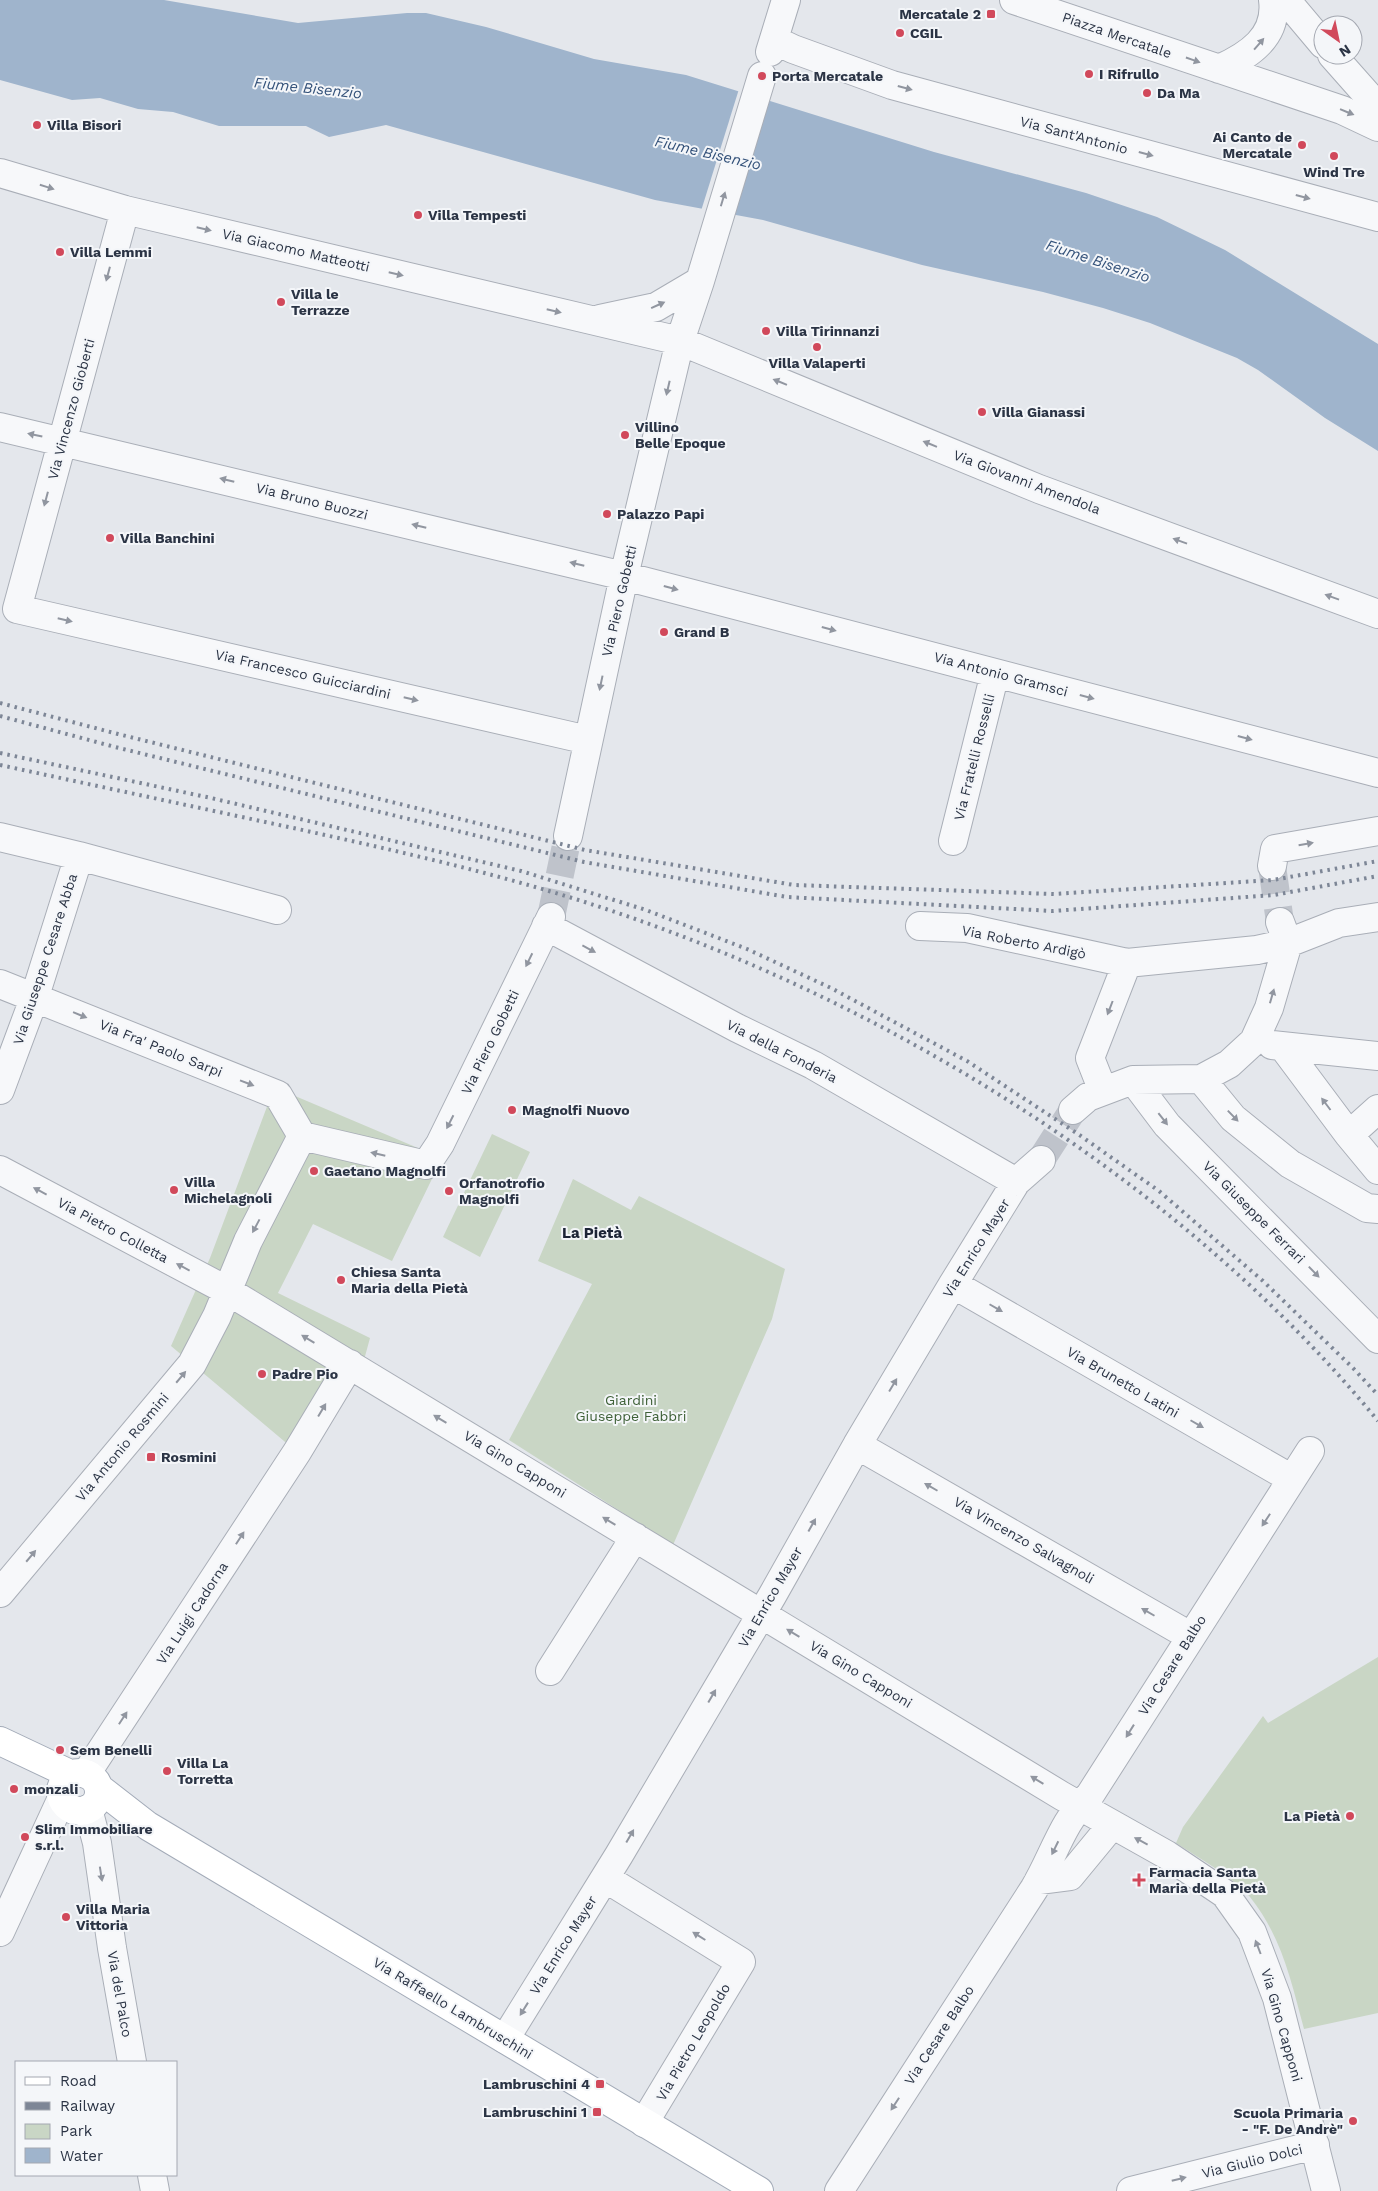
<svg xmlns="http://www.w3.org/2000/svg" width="1378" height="2191" font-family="'Work Sans',sans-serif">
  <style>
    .green { fill: #c9d6c5 }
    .water { fill: #9fb4cc }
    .pier { fill: #e4e7ec }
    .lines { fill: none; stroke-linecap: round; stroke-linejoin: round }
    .minor-tunnel { stroke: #bfc3cb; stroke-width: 28; stroke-dasharray: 28 14; stroke-linecap: butt }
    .minor-casing { stroke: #a9aeb7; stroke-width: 30 }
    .major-casing { stroke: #a3abb8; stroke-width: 30 }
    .minor { stroke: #f7f8fa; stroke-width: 28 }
    .major { stroke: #fff; stroke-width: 28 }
    .rail { stroke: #7d8696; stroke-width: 4; stroke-dasharray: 2.5 5; stroke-linecap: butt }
    .oneway { fill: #9196a0 }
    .poi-dot { fill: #d1495b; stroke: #f4f6f9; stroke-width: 2 }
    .labels { text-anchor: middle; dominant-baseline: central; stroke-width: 4; stroke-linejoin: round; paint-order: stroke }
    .poi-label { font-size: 14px; font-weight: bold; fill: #2b3445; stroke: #f4f6f9; text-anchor: start }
    .street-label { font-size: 14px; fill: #2b3445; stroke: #f4f6f9 }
    .park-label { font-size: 14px; fill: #3f6138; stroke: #f4f6f9 }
    .water-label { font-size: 15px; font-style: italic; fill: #34527a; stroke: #f4f6f9 }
    .neighbourhood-label { font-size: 15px; font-weight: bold; fill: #1d2536; stroke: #f4f6f9 }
  </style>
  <rect width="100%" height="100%" fill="#e4e7ec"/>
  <path class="green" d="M288,1093l137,58 23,-5 -56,115 -79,-37 -35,69 92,45 -9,33 -64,81 -126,-106 39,-88 58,-154z
    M492,1134l38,18 -50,105 -37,-20z
    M573,1179l58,31 8,-14 146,73 -13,50 -99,226 -164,-105 83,-156 -54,-23z
    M1378,1657v356l-74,16c-13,-48 -22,-92 -54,-132 -15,-19 -53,-40 -74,-54l7,-16 80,-111 5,7z"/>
  <path class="water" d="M0,0h164l134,23 109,-10h19l60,14 108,32 92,16 248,77 152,41 71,24 68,33 153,94v107l-53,-33 -67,-48 -21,-12 -87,-35 -47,-15 -60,-16 -121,-27 -159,-45 -108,-20 -269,-75 -57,12 -23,-11h-87l-46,-14 -35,-3 -38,-11 -28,2 -72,-20z"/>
  <path class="pier" d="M739,89l30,9 -39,119 -29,-6z"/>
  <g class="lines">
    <path class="minor-tunnel" d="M1272,866l8,56
      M551,917l17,-81
      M1041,1160l32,-50"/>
    <g class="minor-casing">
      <path id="minor" d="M1014,0l328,110 36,17
        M1286,0l37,44
        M774,40l19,9 99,36 486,132
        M770,52l16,-52
        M1332,55l46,52
        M1219,69c29,-13 59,-32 54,-69
        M0,173l125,37 555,131 359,148 339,125
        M125,210l-108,399 571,131
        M600,319l56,-12 44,-26
        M0,427l624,149 754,197
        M568,836l56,-260 56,-235 20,-60 62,-205
        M0,837l79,19 198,54
        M953,841l42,-168
        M1272,866l3,-17 103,-18
        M1280,922l8,21
        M546,926l191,102 76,37 203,117
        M920,926l47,2 160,35 130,-13 31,-7 51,-20 39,-6
        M0,984l278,111 24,41
        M1272,1045l106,11
        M1284,1048l65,87 29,35
        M1201,1079l32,39 57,46 77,44 11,1
        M1133,1080l34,45 211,214
        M0,1090l35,-94 44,-140
        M1103,1091l-13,-33 37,-95
        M1073,1110l15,-13 45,-17 68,-1 28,-15 25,-23 15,-33 19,-65
        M1349,1135l29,-26
        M0,1170l226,120 836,506 105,59 58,39 27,38 25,66 49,193
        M953,1284l339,195
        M857,1445l333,191
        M0,1593l192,-229 25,-48 31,-75 54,-105 124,29 14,-21 111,-227
        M550,1671l85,-134
        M86,1774l211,-322 53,-88
        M88,1809l9,34 15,105 20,114
        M605,1878l136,84 -97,161
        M1039,1880l31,-4 42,-51
        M0,1932l62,-134
        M505,2039l114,-184 153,-259 85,-151 96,-161 63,-102 25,-22
        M152,2175l3,16
        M839,2191c65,-101 130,-202 195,-302 19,-31 28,-68 56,-94l220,-344
        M1131,2191l184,-46"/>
    </g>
    <g class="major-casing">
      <path id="major" d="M0,1741l72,34
        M61 1792a19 19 0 1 1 38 0a19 19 0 1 1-38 0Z
        M99,1788l49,38 611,365"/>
    </g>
    <use href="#minor" class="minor"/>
    <use href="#major" class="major"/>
    <path class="rail" d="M0,703l118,31 467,116 209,35 260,9 219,-14 105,-19
      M0,716l115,31 469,115 203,35 266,14 221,-16 104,-19
      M0,753l211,45 310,73 125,39 101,39 84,39 136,73 111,73 81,57 104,90 90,87 25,27
      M0,765c102,22 205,44 307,66 104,23 209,47 311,82 282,96 570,276 760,508"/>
  </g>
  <defs><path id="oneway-solid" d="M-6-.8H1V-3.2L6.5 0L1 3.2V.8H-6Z" transform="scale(1.25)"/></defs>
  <g class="oneway">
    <use href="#oneway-solid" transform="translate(1259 44) rotate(-49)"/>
    <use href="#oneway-solid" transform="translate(1193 60) rotate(19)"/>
    <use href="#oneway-solid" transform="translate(905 88) rotate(15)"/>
    <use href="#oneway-solid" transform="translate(1347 112) rotate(22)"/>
    <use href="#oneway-solid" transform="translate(1146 154) rotate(15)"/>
    <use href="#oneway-solid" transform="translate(47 187) rotate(17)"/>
    <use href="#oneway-solid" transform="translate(1303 197) rotate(15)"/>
    <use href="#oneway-solid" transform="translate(723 199) rotate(-73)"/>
    <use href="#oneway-solid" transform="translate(204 229) rotate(13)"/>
    <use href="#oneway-solid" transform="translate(108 274) rotate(105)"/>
    <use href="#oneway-solid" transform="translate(396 274) rotate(13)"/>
    <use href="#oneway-solid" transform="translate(658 305) rotate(-24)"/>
    <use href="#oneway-solid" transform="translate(554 311) rotate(13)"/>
    <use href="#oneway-solid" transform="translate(780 382) rotate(-158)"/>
    <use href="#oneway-solid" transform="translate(668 388) rotate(103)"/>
    <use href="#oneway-solid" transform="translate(35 435) rotate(-168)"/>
    <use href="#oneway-solid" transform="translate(930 444) rotate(-158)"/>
    <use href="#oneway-solid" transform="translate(227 480) rotate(-166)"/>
    <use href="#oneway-solid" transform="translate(46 499) rotate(105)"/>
    <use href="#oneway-solid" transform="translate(419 526) rotate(-166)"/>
    <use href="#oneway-solid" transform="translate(1180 541) rotate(-160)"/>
    <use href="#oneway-solid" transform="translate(577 564) rotate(-166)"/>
    <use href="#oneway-solid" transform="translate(671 588) rotate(15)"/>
    <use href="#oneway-solid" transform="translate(1332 597) rotate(-160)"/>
    <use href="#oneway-solid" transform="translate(65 620) rotate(13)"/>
    <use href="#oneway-solid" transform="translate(829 629) rotate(15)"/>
    <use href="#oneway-solid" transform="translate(601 683) rotate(102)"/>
    <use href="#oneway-solid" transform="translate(1087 697) rotate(15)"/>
    <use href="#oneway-solid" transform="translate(411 699) rotate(13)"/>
    <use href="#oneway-solid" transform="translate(1245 738) rotate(15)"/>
    <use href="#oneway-solid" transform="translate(1306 844) rotate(-10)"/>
    <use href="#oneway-solid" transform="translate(589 949) rotate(28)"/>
    <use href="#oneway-solid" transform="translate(529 960) rotate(116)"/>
    <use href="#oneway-solid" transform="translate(1272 996) rotate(-74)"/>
    <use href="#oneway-solid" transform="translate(1110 1008) rotate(111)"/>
    <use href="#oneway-solid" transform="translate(80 1015) rotate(22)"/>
    <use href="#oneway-solid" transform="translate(247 1083) rotate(21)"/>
    <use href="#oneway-solid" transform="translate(1326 1104) rotate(-127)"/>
    <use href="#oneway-solid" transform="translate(1233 1116) rotate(46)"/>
    <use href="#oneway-solid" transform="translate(1163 1119) rotate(52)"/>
    <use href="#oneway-solid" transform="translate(450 1122) rotate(117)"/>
    <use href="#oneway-solid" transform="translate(378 1154) rotate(-167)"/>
    <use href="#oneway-solid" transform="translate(40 1191) rotate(-152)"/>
    <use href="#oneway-solid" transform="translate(256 1226) rotate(118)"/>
    <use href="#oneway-solid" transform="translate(183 1267) rotate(-152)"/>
    <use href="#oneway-solid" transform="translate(1314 1272) rotate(46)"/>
    <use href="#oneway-solid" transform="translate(996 1308) rotate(30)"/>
    <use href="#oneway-solid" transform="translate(308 1339) rotate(-149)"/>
    <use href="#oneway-solid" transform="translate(181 1377) rotate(-50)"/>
    <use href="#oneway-solid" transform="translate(893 1385) rotate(-59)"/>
    <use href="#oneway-solid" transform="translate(322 1410) rotate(-59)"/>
    <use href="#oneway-solid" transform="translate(440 1419) rotate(-149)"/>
    <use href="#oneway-solid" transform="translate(1197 1424) rotate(30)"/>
    <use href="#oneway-solid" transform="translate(931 1487) rotate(-150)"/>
    <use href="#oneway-solid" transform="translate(1266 1520) rotate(123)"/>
    <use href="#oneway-solid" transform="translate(609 1521) rotate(-149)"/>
    <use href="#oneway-solid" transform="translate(812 1525) rotate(-61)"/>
    <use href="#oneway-solid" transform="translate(240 1538) rotate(-57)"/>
    <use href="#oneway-solid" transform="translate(31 1556) rotate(-50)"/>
    <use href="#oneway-solid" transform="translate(1148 1612) rotate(-150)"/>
    <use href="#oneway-solid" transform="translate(793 1633) rotate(-149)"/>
    <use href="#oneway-solid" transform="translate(712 1696) rotate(-60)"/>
    <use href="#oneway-solid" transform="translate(123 1718) rotate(-57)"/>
    <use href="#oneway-solid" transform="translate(1130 1731) rotate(122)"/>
    <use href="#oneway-solid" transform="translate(1037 1780) rotate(-149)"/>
    <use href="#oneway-solid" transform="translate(630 1836) rotate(-60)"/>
    <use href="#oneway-solid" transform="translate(1141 1841) rotate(-152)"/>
    <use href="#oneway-solid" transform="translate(1055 1848) rotate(116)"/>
    <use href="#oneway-solid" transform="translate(101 1874) rotate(81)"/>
    <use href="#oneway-solid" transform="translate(699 1936) rotate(-148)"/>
    <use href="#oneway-solid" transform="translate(1258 1947) rotate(-111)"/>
    <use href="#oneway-solid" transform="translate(524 2009) rotate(122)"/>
    <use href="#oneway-solid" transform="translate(895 2104) rotate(123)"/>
    <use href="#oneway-solid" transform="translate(1179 2179) rotate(-14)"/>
  </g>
  <g class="poi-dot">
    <rect x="986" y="9" width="10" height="10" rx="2.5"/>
    <circle cx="900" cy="33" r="5"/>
    <circle cx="1089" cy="74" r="5"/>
    <circle cx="762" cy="76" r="5"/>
    <circle cx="1147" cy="93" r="5"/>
    <circle cx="37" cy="125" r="5"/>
    <circle cx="1302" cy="145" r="5"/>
    <circle cx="1334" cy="156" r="5"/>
    <circle cx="418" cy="215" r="5"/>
    <circle cx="60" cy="252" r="5"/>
    <circle cx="281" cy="302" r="5"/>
    <circle cx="766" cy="331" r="5"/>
    <circle cx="817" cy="347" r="5"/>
    <circle cx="982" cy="412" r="5"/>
    <circle cx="625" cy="435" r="5"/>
    <circle cx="607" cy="514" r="5"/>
    <circle cx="110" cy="538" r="5"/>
    <circle cx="664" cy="632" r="5"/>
    <circle cx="512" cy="1110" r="5"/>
    <circle cx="314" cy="1171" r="5"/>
    <circle cx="174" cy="1190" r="5"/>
    <circle cx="449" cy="1191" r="5"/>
    <circle cx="341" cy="1280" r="5"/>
    <circle cx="262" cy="1374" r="5"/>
    <rect x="146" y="1452" width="10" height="10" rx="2.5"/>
    <circle cx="60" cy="1750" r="5"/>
    <circle cx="167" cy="1771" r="5"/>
    <circle cx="14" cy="1789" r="5"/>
    <circle cx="1350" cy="1816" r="5"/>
    <circle cx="25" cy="1837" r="5"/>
    <path d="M1136.5 1872.5h5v5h5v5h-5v5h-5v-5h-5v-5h5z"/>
    <circle cx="66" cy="1917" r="5"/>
    <rect x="595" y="2079" width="10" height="10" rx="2.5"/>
    <rect x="592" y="2107" width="10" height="10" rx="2.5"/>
    <circle cx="1353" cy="2121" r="5"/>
  </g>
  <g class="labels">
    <g class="poi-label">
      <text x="981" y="14" text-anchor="end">Mercatale 2</text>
      <text x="910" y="33">CGIL</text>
      <text x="1099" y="74">I Rifrullo</text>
      <text x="772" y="76">Porta Mercatale</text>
      <text x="1157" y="93">Da Ma</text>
      <text x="47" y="125">Villa Bisori</text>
      <text x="1292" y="137" text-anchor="end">Ai Canto de<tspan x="1292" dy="16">Mercatale</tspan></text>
      <text x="1334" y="172" text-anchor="middle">Wind Tre</text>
      <text x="428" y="215">Villa Tempesti</text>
      <text x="70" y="252">Villa Lemmi</text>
      <text x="291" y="294">Villa le<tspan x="291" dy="16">Terrazze</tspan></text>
      <text x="776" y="331">Villa Tirinnanzi</text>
      <text x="817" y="363" text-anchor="middle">Villa Valaperti</text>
      <text x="992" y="412">Villa Gianassi</text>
      <text x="635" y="427">Villino<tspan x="635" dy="16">Belle Epoque</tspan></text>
      <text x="617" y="514">Palazzo Papi</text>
      <text x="120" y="538">Villa Banchini</text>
      <text x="674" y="632">Grand B</text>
      <text x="522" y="1110">Magnolfi Nuovo</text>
      <text x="324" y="1171">Gaetano Magnolfi</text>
      <text x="184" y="1182">Villa<tspan x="184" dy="16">Michelagnoli</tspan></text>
      <text x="459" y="1183">Orfanotrofio<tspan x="459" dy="16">Magnolfi</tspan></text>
      <text x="351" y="1272">Chiesa Santa<tspan x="351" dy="16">Maria della Pietà</tspan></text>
      <text x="272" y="1374">Padre Pio</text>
      <text x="161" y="1457">Rosmini</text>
      <text x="70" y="1750">Sem Benelli</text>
      <text x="177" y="1763">Villa La<tspan x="177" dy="16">Torretta</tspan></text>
      <text x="24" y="1789">monzali</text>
      <text x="1340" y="1816" text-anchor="end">La Pietà</text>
      <text x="35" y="1829">Slim Immobiliare<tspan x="35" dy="16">s.r.l.</tspan></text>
      <text x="1149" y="1872">Farmacia Santa<tspan x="1149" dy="16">Maria della Pietà</tspan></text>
      <text x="76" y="1909">Villa Maria<tspan x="76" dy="16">Vittoria</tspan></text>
      <text x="590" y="2084" text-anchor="end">Lambruschini 4</text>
      <text x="587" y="2112" text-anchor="end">Lambruschini 1</text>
      <text x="1343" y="2113" text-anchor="end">Scuola Primaria<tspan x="1343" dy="16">- "F. De Andrè"</tspan></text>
    </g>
    <g class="street-label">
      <text transform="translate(1117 35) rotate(19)">Piazza Mercatale</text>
      <text transform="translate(1074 135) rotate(15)">Via Sant'Antonio</text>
      <text transform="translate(296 250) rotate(13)">Via Giacomo Matteotti</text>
      <text transform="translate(71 409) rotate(-75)">Via Vincenzo Gioberti</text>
      <text transform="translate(1027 482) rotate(21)">Via Giovanni Amendola</text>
      <text transform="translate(312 501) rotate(14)">Via Bruno Buozzi</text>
      <text transform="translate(619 601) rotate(-77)">Via Piero Gobetti</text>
      <text transform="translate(303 674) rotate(13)">Via Francesco Guicciardini</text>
      <text transform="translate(1001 674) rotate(15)">Via Antonio Gramsci</text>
      <text transform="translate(974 757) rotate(-76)">Via Fratelli Rosselli</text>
      <text transform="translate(1024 942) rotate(11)">Via Roberto Ardigò</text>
      <text transform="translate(45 959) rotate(-72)">Via Giuseppe Cesare Abba</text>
      <text transform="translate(490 1042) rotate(-64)">Via Piero Gobetti</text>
      <text transform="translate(161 1048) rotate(22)">Via Fra' Paolo Sarpi</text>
      <text transform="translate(782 1051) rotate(27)">Via della Fonderia</text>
      <text transform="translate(1254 1212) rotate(45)">Via Giuseppe Ferrari</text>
      <text transform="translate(113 1230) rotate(28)">Via Pietro Colletta</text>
      <text transform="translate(976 1248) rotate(-58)">Via Enrico Mayer</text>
      <text transform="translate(1123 1382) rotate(30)">Via Brunetto Latini</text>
      <text transform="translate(122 1447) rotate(-50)">Via Antonio Rosmini</text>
      <text transform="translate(515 1464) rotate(31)">Via Gino Capponi</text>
      <text transform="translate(1024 1540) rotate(30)">Via Vincenzo Salvagnoli</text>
      <text transform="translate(770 1597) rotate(-60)">Via Enrico Mayer</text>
      <text transform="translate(192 1613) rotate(-57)">Via Luigi Cadorna</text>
      <text transform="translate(1172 1665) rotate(-58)">Via Cesare Balbo</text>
      <text transform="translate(861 1674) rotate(31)">Via Gino Capponi</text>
      <text transform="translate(563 1945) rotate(-58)">Via Enrico Mayer</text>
      <text transform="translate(120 1994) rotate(80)">Via del Palco</text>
      <text transform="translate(453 2008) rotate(31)">Via Raffaello Lambruschini</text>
      <text transform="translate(1282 2025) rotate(74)">Via Gino Capponi</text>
      <text transform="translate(939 2035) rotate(-57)">Via Cesare Balbo</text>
      <text transform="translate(693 2042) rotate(-60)">Via Pietro Leopoldo</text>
      <text transform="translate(1252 2161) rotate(-14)">Via Giulio Dolci</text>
    </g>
    <g class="park-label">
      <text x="631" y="1400">Giardini<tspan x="631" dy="16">Giuseppe Fabbri</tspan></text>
    </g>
    <g class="water-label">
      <text transform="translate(308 88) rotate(6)">Fiume Bisenzio</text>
      <text transform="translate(708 153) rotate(13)">Fiume Bisenzio</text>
      <text transform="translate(1098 261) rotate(18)">Fiume Bisenzio</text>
    </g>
    <g class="neighbourhood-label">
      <text x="592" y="1233">La Pietà</text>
    </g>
  </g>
  <rect x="15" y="2061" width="162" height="115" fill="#f4f6f9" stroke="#a4a8b1"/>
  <rect x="25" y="2077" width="25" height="8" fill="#ffffff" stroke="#a4a8b1"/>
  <text x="60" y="2086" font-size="15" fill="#2b3445">Road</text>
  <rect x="25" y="2102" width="25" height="8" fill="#7d8696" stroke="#a4a8b1"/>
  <text x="60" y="2111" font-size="15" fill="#2b3445">Railway</text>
  <rect x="25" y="2124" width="25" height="15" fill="#c9d6c5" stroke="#a4a8b1"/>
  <text x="60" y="2136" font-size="15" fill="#2b3445">Park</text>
  <rect x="25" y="2148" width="25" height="15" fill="#9fb4cc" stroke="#a4a8b1"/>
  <text x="60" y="2161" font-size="15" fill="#2b3445">Water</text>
  <g transform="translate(1338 40) rotate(147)"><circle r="24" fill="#f4f6f9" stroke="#a4a8b1"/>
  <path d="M0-4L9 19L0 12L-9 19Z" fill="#d1495b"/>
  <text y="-8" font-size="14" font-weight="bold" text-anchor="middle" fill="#2b3445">N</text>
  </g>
</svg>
